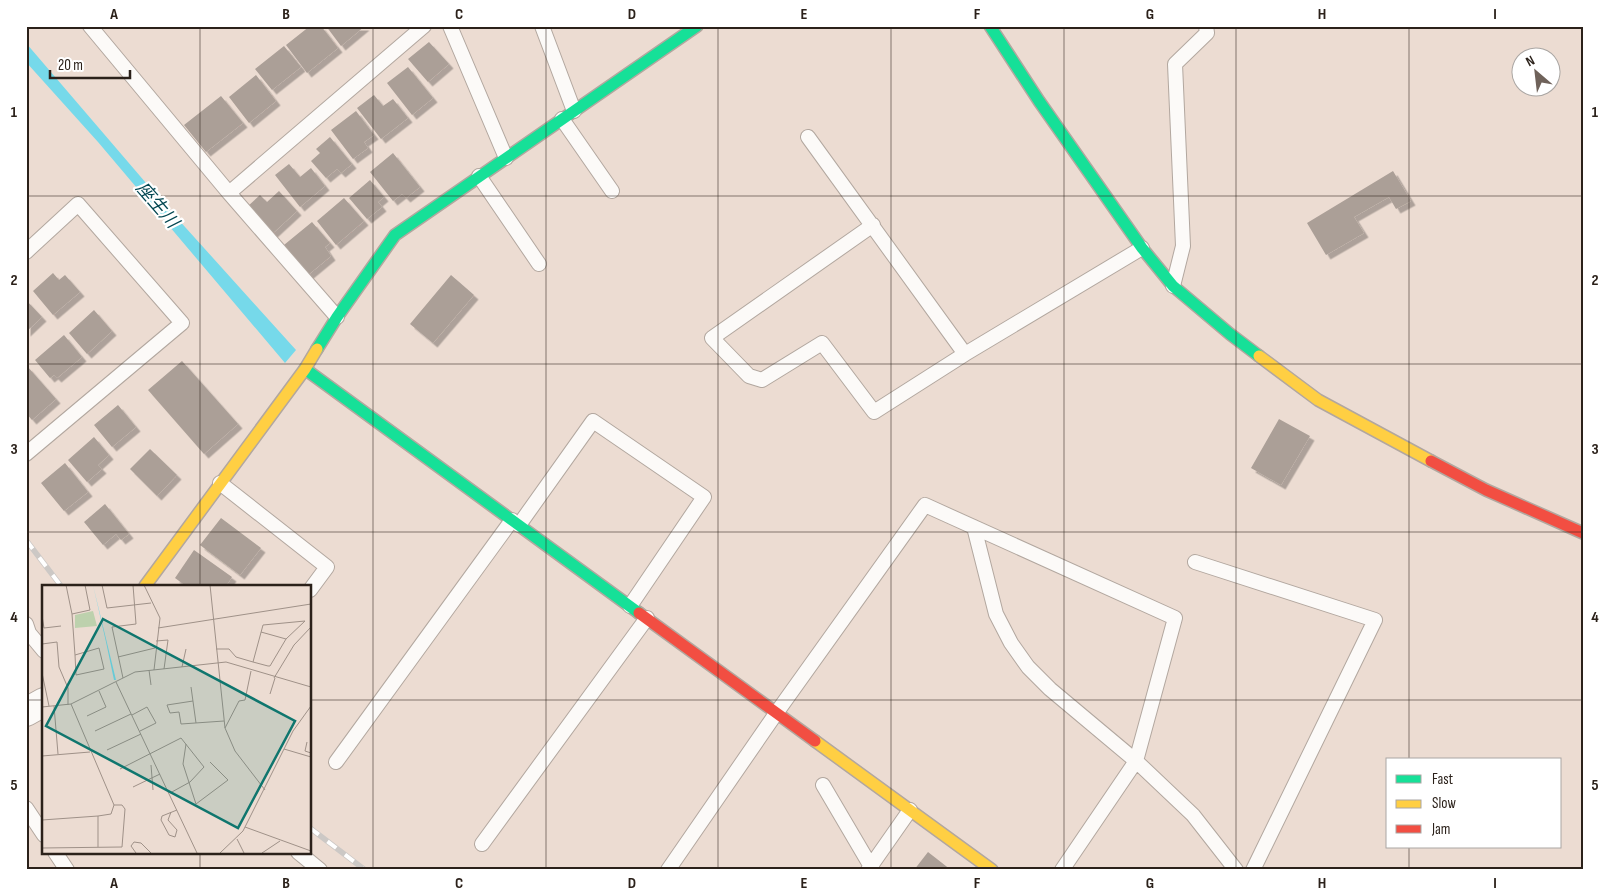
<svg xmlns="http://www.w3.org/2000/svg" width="1609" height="896" font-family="'Sofia Sans Condensed','Noto Sans JP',sans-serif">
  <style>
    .water { fill: #76d9ea }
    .building { fill: #ab9f97; filter: url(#shadow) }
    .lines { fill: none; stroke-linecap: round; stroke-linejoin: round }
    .lane-casing { stroke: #b2a79f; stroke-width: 16 }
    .street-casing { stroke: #b2a79f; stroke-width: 30 }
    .fast-casing { stroke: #b2a79f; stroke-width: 14 }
    .slow-casing { stroke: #b2a79f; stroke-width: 14 }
    .jam-casing { stroke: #b2a79f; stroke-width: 14 }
    .lane { stroke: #fcfaf8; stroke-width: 14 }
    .street { stroke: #fcfaf8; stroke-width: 28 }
    .fast { stroke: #16e098; stroke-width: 11 }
    .slow { stroke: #ffcf43; stroke-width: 11 }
    .jam { stroke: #f24e42; stroke-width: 11 }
    .rail-casing { stroke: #ccc8c5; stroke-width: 5.5 }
    .rail { stroke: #fff; stroke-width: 4; stroke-dasharray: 11; stroke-linecap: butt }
    .grid { fill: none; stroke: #2b211a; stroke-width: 1; stroke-opacity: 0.55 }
    .labels { text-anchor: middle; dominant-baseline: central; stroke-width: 4.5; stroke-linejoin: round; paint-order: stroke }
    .water-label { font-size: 18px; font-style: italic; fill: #034752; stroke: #fff }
    .inset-road { fill: none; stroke: #9f9188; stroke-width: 1 }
    .view { fill: #0f766e; fill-opacity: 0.15; stroke: #0f766e; stroke-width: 2.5 }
    .inset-edge { fill: none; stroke: #2b211a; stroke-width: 2.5 }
    .neatline { fill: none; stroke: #2b211a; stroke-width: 2 }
    .grid-label { font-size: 16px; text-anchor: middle; font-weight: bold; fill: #2b211a }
  </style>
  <defs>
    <filter id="shadow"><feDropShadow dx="4.5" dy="4.5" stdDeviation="0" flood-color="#0004"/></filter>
  </defs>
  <rect width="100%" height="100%" fill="#ecdcd2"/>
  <path class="water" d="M26,43l132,154 138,153 -11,13 -187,-221 -72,-80z"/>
  <path class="building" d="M310,26h11l17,22 -31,25 -21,-28z
    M326,26h39l-24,20z
    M429,42l20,22 -21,18 -20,-23z
    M284,46l17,21 -29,23 -17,-21z
    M408,67l25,31 -21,17 -25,-32z
    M256,75l20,26 -27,22 -20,-26z
    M374,95l9,11 10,-7 15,19 -27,21 -24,-31z
    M221,96l22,27 -37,29 -22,-27z
    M356,111l18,24 -10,7 4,6 -15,11 -22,-29z
    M330,137l22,27 -11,9 -4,-4 -11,9 -15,-17 9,-8 -4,-4z
    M393,153l27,34 -14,11 -4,-4 -9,7 -23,-29z
    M289,164l11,13 11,-9 14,18 -25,21 -25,-32z
    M1393,171l18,30 -15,8 -7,-12 -35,20 10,16 -38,22 -19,-32z
    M370,180l14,17 -6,5 4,5 -15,12 -18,-21z
    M279,191l18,20 -25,23 -25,-27 13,-12 7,7z
    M344,198l20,23 -28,24 -19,-24z
    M312,222l18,21 -5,4 6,9 -23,19 -24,-30z
    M53,273l6,7 6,-5 15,17 -27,23 -20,-24z
    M451,275l23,20 -41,48 -23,-19z
    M26,300l16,17 -16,15z
    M94,310l18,21 -25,23 -18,-21z
    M64,335l18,22 -25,21 -3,-3 -4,3 -15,-18z
    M182,361l56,63 -34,30 -56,-64z
    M27,366l29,33 -24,21 -6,-7z
    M118,405l18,22 -24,20 -18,-22z
    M1279,419l31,17 -29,49 -30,-17z
    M94,437l15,18 -11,10 4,4 -15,13 -19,-22z
    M150,449l27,26 -20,21 -27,-27z
    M65,463l23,29 -24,19 -23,-28z
    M105,504l24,30 -8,6 -5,-6 -13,11 -19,-23z
    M221,518l40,30 -21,27 -40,-30z
    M194,550l38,27 -6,9h-40l-11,-8z
    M928,852l23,18h-37z"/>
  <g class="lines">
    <g class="lane-casing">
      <path id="lane" d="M90,26l139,167 108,124
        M450,26l56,132
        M542,26l32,85
        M562,119l50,72
        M808,137l157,217
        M479,176l60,88
        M229,193l195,-167
        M873,225l-161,113 37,38 13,4 60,-37 52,69 91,-58 177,-106
        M26,252l52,-48 104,119 -156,131
        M1173,286l10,-40 -8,-182 32,-31 -1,-7
        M220,483l107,84 -17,23
        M519,525l74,-104 111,76 -74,109
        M974,527l22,87 15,29 17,24 22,22 86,72 57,54 43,55
        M1195,562l180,58 -122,250
        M26,624l3,9 15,18
        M336,762l176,-242
        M823,785l50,85
        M26,808l18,27
        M482,844l165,-226
        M55,852l12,18
        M298,852l22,18
        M668,870l109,-158 148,-207 250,113 -39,143 -74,109
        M868,870l42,-60"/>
    </g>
    <g class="street-casing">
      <path id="street" d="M26,712l18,-10"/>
    </g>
    <g class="fast-casing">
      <path id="fast" d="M990,26l49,75 103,147 31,38 57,48 29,22
        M317,349l20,-32 58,-82 302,-209
        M305,369l334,244"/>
    </g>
    <g class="slow-casing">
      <path id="slow" d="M1259,356l59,44 113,61
        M145,586l160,-217 12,-20
        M815,741l177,129"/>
    </g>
    <g class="jam-casing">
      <path id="jam" d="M1431,461l55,29 97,43
        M639,613l176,128"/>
    </g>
    <use href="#lane" class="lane"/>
    <use href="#street" class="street"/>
    <use href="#fast" class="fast"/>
    <use href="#slow" class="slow"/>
    <use href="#jam" class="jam"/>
    <g class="rail-casing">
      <path id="rail" d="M26,540l35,46
        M310,828l55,42"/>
    </g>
    <use href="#rail" class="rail"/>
  </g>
  <path class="grid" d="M200,26v560M373,26v844M546,26v844M718,26v844M891,26v844M1064,26v844M1236,26v844M1409,26v734M26,196h1557M26,364h1557M26,532h1557M26,700h18M310,700h1273M1409,847v23M200,852v18"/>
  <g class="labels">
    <g class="water-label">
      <text transform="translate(157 205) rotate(49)">座生川</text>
    </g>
  </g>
  <g transform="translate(42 585)">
    <rect width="269" height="269" fill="#ecdcd2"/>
    <path d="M51,26l4,15 -22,2v-13z" fill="#bdd1ad"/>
    <path d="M51,0l23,95h-2l-8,-38z" fill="#76d9ea"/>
    <path class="inset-road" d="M24,0l6,29 3,41 1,20 28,-6 -5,-21 -24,7M60,0l5,23 44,-5M102,0l16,33 -6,52M168,0l15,143 10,23 30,39M30,29l18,-4 -5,-25M0,31l2,12 17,-2M116,43l153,-24M219,47l25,7M114,56l12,-1 -4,29M0,59l15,-2 2,25 9,21v17M174,64h13l7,8 17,5 15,4h2l16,-27 19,-18 -42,4 -10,37M76,72l37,-9M140,82l4,-18M107,85l2,15M0,88l7,33M81,93l-11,-51 24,-3 -3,-39M232,93l20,-33 17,-18M74,97l81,171M149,102l5,36M228,109l5,-16M151,116l-26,4 3,8 9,-1 2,12 43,-3M29,119l43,101 -3,9 -13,2v31M12,121l4,48M0,122l29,-3 64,-32 91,-10 85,25M90,130l15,-8 9,16 -16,8M45,131l19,-9 -7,-16M183,143l14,-27 6,-1 6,-29M53,146l36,-17M265,157l-2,9 6,2M144,159l-3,20 13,40 32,-24 -18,-18M242,164l27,8M65,165l34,-16M0,171l48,-4M109,180l2,25M78,184l61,-31 23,29 -14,15 -20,11M91,202l27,-13M129,227l-3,8 9,10 -2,7 -6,-2 -8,-15 1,-4 15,-6M0,235l56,-4M203,242l66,24M195,254l7,14M0,263l80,-1 3,-38 -3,-4h-8M94,268l-5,-7 3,-4 7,1 10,10M178,268l23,-22 50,-100 18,-25M220,268l18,-12"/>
    <path class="view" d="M61,34l192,102 -57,107 -192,-102z"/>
    <rect width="269" height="269" class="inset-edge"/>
  </g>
  <rect width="1609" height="896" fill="none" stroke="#ffffff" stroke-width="55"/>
  <rect x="1386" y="758" width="175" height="90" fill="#ffffff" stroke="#aaa6a3"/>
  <rect x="1396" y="775" width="25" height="8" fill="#16e098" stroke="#aaa6a3"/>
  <text x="1432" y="784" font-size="15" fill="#2b211a">Fast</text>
  <rect x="1396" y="800" width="25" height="8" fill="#ffcf43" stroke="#aaa6a3"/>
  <text x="1432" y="808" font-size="15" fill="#2b211a">Slow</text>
  <rect x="1396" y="825" width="25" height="8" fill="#f24e42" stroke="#aaa6a3"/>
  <text x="1432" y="834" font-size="15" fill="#2b211a">Jam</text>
  <g transform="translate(1536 72) rotate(332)"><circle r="24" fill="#ffffff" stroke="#aaa6a3"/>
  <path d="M0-4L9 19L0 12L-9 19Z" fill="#6f625a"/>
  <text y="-8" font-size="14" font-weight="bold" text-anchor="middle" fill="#2b211a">N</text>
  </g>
  <path d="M50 70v8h80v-8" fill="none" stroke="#2b211a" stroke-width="2.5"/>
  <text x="58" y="70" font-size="15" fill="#2b211a" stroke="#ffffff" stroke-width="4" paint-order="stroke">20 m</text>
  <rect x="28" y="28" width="1554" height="840" class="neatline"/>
  <g class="grid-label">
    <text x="114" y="19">A</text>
    <text x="286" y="19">B</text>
    <text x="459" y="19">C</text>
    <text x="632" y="19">D</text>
    <text x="804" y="19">E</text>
    <text x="977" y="19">F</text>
    <text x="1150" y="19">G</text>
    <text x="1322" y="19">H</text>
    <text x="1495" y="19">I</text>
    <text x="14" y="117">1</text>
    <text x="1595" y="117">1</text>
    <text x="14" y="285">2</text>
    <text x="1595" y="285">2</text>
    <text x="14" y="454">3</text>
    <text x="1595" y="454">3</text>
    <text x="14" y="622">4</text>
    <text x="1595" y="622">4</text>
    <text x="14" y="790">5</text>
    <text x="1595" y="790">5</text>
    <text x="114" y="888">A</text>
    <text x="286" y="888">B</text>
    <text x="459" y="888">C</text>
    <text x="632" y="888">D</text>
    <text x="804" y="888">E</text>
    <text x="977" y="888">F</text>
    <text x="1150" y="888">G</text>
    <text x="1322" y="888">H</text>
    <text x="1495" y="888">I</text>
  </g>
</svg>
